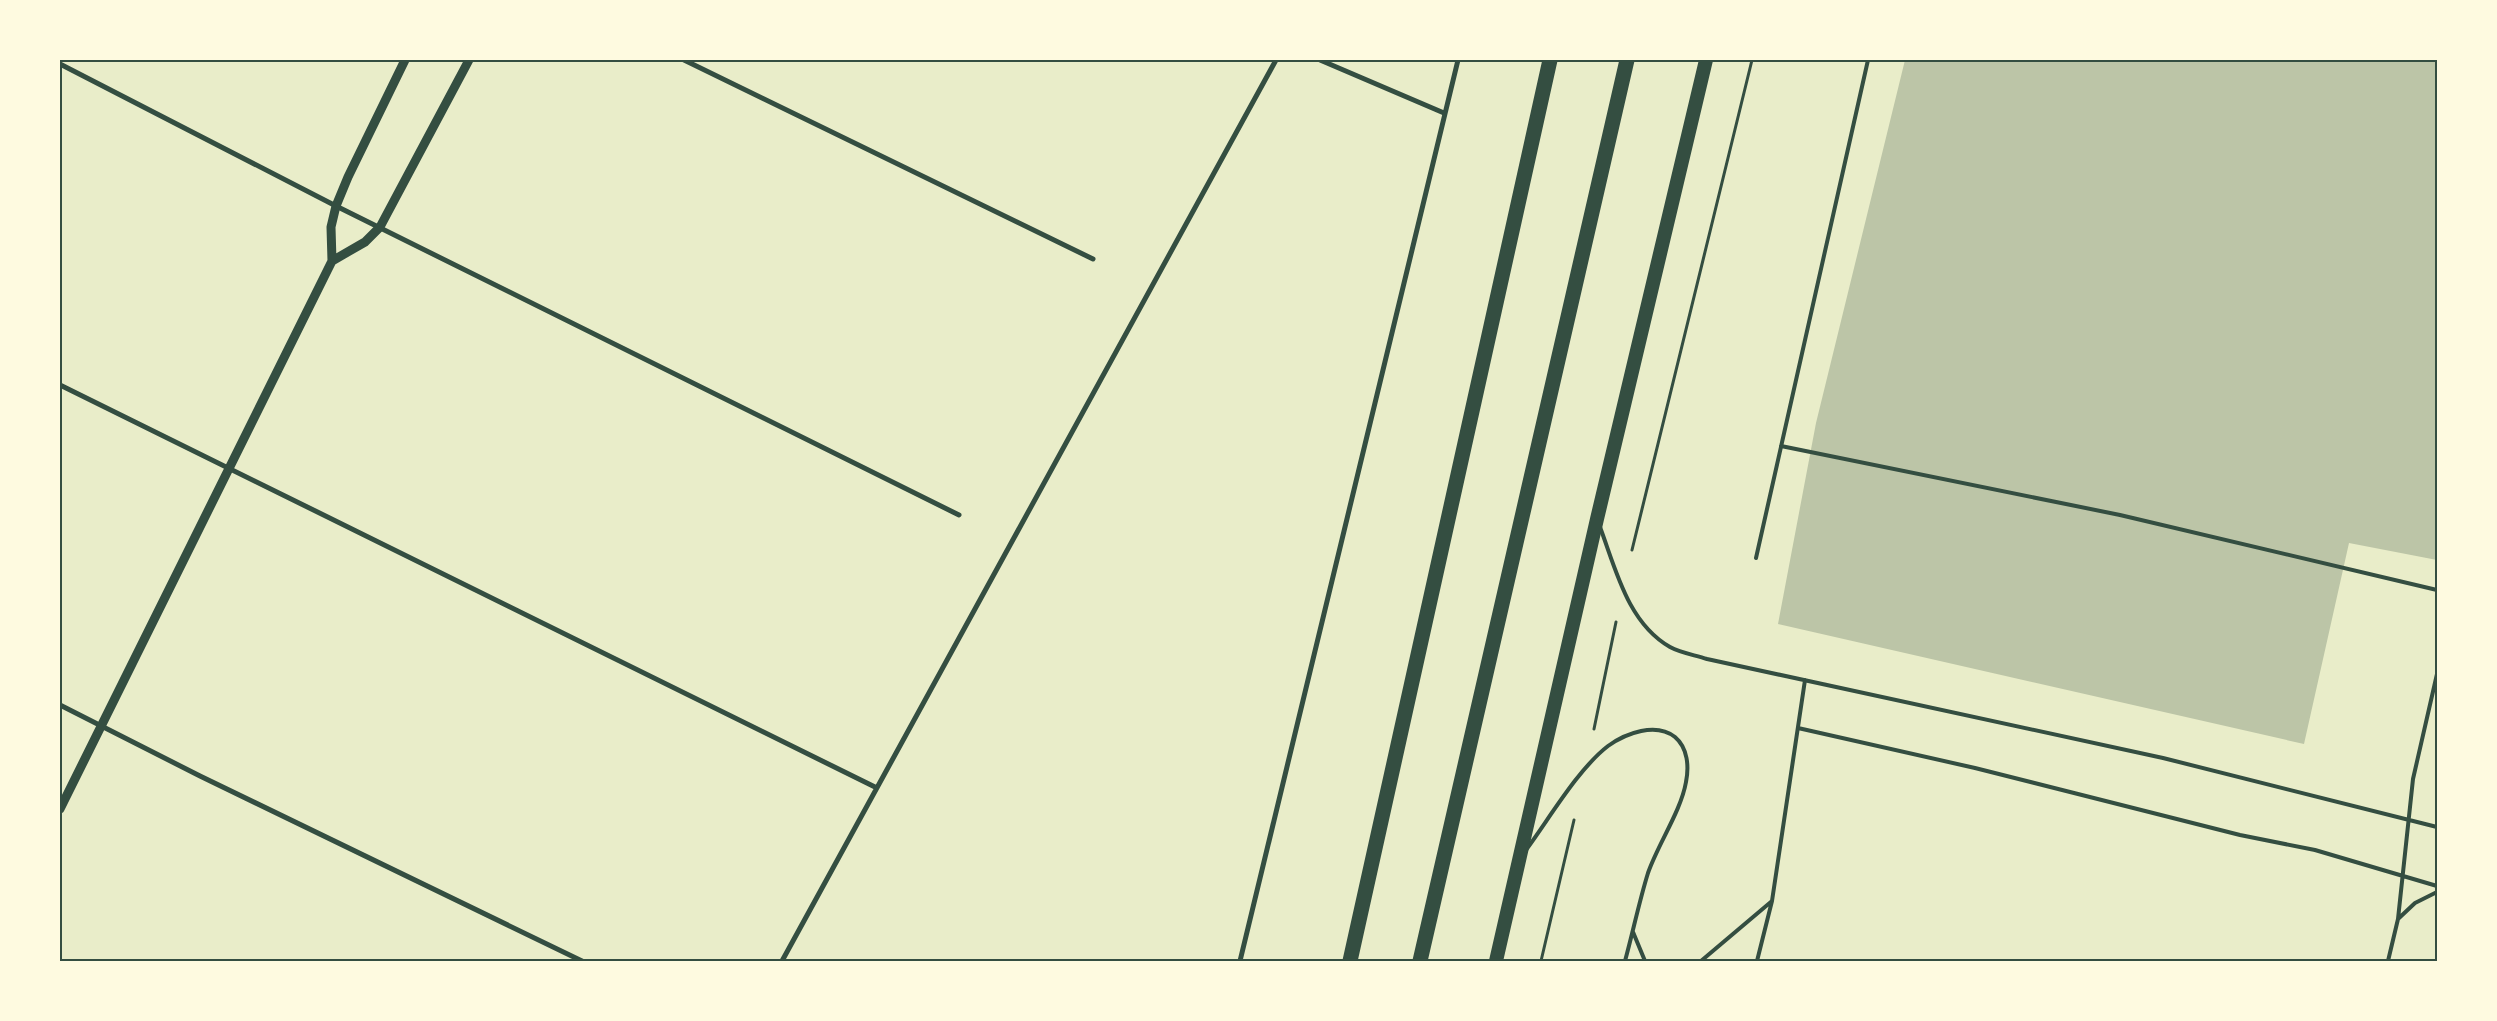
<svg xmlns="http://www.w3.org/2000/svg" width="2497" height="1021" font-family="Helvetica,sans-serif">
  <style>
    .building { fill: #bcc5a7 }
    .lines { fill: none; stroke-linecap: round; stroke-linejoin: round }
    .path { stroke: #344e41; stroke-width: 3 }
    .service { stroke: #344e41; stroke-width: 4 }
    .minor { stroke: #344e41; stroke-width: 5 }
    .tertiary { stroke: #344e41; stroke-width: 9 }
    .trunk { stroke: #344e41; stroke-width: 14 }
    .motorway { stroke: #344e41; stroke-width: 15 }
    .neatline { fill: none; stroke: #344e41; stroke-width: 2 }
  </style>
  <rect width="100%" height="100%" fill="#e9edc9"/>
  <path class="building" d="M1905,60h532v500l-88,-17 -45,201 -526,-120 38,-201z"/>
  <g class="lines">
    <path class="path" d="M1632,550l120,-490
      M1594,729l22,-107
      M1541,961l33,-141"/>
    <path class="service" d="M1781,446l339,69 317,75
      M1600,527c16,43 28,96 70,120 11,6 25,8 37,12l456,99 274,69
      M1756,558l112,-498
      M1798,728l177,40 265,67 75,15 122,36
      M1526,850c23,-31 52,-81 82,-104 18,-13 48,-24 67,-9 13,11 14,30 11,45 -5,29 -28,62 -38,91 -9,29 -15,59 -23,88
      M2398,919l17,-16 22,-11
      M1633,932l12,29
      M1701,961l71,-60
      M1757,961l15,-60 33,-221
      M2388,961l10,-42 15,-140 24,-105"/>
    <path class="minor" d="M684,60l409,199
      M1320,60l124,53
      M60,64l276,142 623,309
      M60,385l815,402
      M60,705l140,71 382,185
      M782,961l494,-901
      M1240,961l218,-901"/>
    <path class="tertiary" d="M332,261l33,-19 15,-15 89,-167
      M60,809l272,-548 -1,-34 5,-21 12,-29 57,-117"/>
    <path class="trunk" d="M1496,961l101,-442 109,-459"/>
    <path class="motorway" d="M1350,961l200,-901
      M1420,961l207,-901"/>
  </g>
  <rect width="2497" height="1021" fill="none" stroke="#fefae0" stroke-width="122"/>
  <rect x="61" y="61" width="2375" height="899" class="neatline"/>
</svg>
